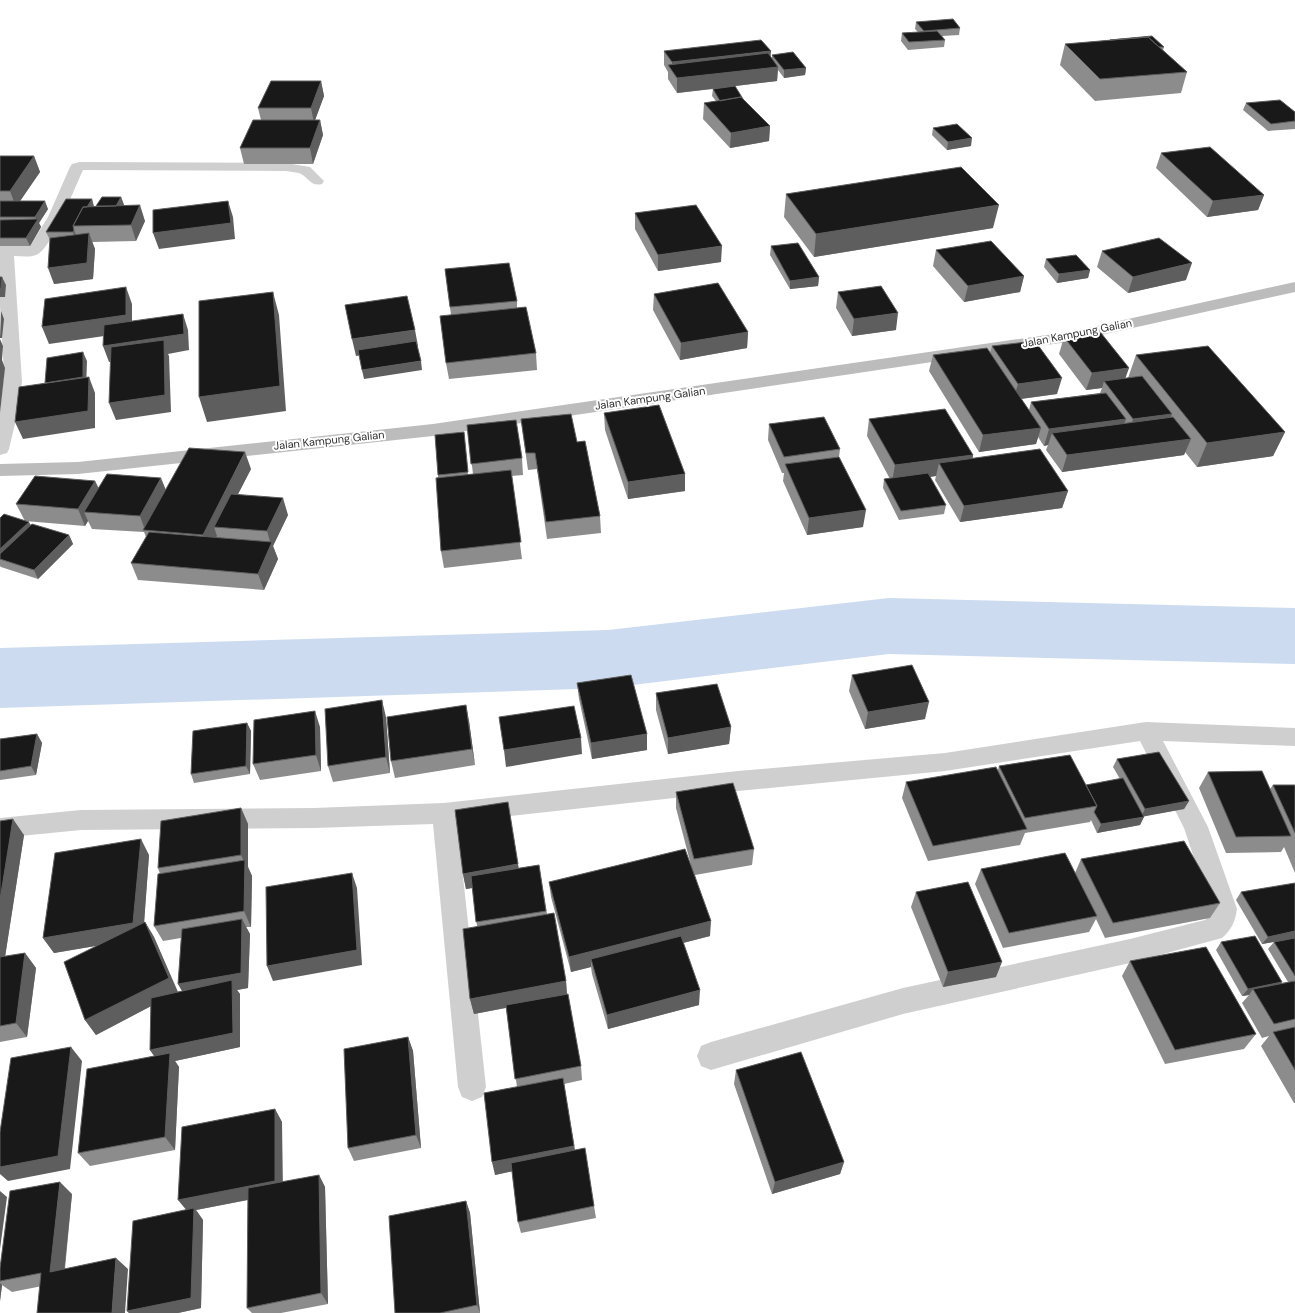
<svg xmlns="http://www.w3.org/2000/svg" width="1295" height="1313" font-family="'DM Sans',sans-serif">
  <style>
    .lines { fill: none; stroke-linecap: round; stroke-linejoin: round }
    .river { fill: #ccdbf0; fill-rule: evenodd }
    .minor { fill: #cfcfcf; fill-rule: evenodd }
    .secondary { fill: #bcbcbc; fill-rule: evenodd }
    .wall { fill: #8c8c8c }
    .shaded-wall { fill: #5e5e5e }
    .building { fill: #191919; stroke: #5e5e5e }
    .labels { text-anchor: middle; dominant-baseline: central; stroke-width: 4; stroke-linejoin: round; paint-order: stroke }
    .street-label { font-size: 11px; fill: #323232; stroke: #fff }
  </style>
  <rect width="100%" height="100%" fill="#fff"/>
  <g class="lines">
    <path class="river" d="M889,598l406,10v56l-406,-10 -281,34 -608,20v-60l608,-18z"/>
    <path class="minor" d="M80,162l206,1 24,4 14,14 -2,3c-12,3 -13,-7 -23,-11 -4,-1 -9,-1 -13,-2l-203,-1c-8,17 -31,77 -45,84 -7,4 -16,2 -24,2l8,126 -4,29 -9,38 -2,4 -7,2v-43l4,-39 -4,-67v-60h30l18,-29 22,-50 2,-3z
      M1146,722l149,6v18l-132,-5 45,86 29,82c-2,13 -5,20 -15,29l-92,25 -227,51 -192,56 -10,-4 -4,-10 4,-10 10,-4 192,-54 227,-49 75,-19 5,-4 1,-7 -27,-81 -44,-87 -195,30 -207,20 -281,31 29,265 -4,10 -10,4 -10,-4 -4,-10 -25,-263 -119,4 -233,2 -81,8v-20l81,-8 233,-2 130,-5 294,-32 207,-18z"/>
    <path class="secondary" d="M1295,282v10l-221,49 -641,95 -355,38 -78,2v-12l78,-2 355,-38 641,-93z"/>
  </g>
  <path class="wall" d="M916,22l44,6 -1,7 -17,1 3,4 -1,7 -36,3 -7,-9 1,-8 16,-1 -3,-3z
    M1110,40l54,7 -1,3 24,22 -6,21 -86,8 -35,-36 5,-21z
    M664,51l106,6 2,2v-4l34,13 -1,7 -21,3 -6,-8 -1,11 -42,5 8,13 27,27 -1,15 -39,7 -27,-29 1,-16 12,-2 -4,-5 1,-7 -36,4 -9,-14v-7l-4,-7z
    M321,81l3,15 -9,24h5l3,15 -10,29h-69l-4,-16 21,-28 -3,-12z
    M1246,103l49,9v17l-27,2 -25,-21z
    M933,128l38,18 -24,4 -15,-15z
    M1161,153l103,42 -6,15 -51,7 -51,-49z
    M0,156h34l6,16 -20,29 28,8 -9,14 2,4 -11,19h-30z
    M786,194l207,34 -179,29 -30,-40z
    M121,197l3,8v1l21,15 -9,20 -44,1 3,7 -2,30 -39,5 -4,-44 -4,-8 46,-33 2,7h2z
    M635,213l86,49 -63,9 -23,-42z
    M771,246l48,31 -1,9 -28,3 -20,-34z
    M936,250l88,26 -4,16 -56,10 -31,-36z
    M1102,251l84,29 -58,13 -31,-26z
    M1046,259l44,11 -2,8 -31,5 -13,-16z
    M445,269l72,32v7l19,45 1,17 -88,9 -3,-16 5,-48z
    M838,292l58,38 -44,6 -16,-28z
    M654,294l94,38 -1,16 -67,12 -27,-50z
    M1064,337l61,42 3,-1 8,-23 149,77 -12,24 -76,11 -12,-15 -1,3 -122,17 -16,-22 2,-5 -4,1 -6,-9 -2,7 -57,8 -50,-81 4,-16 57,-2 2,-7 65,48 -36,5 8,11 2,-8 69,-9 2,-5 -16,2 -27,-36z
    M604,413l81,78 -57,8 -23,-69z
    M521,419l56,23 23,74 1,17 -54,6 -10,-70 -9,1 -5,-35z
    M869,419l104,36v3l95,33 -6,17 -102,14 -25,-42 1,-4 -6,1 16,28 -2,9 -45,6 -16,-32 1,-9h6l-23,-43z
    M769,424l71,25 -1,8 24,70 -56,8 -24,-54 1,-8h-2l-14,-33z
    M467,425l55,33 1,17 -12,1 11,83 -78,9 -3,-17 -3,-76 26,-43 4,43 5,-1z
    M251,469l-13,25 50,21 -15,31 5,13 -14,31 -126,-10 -7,-17 15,-26 -2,-5 -52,-3 -4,-8 -3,5 -60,-5 6,4 38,10 4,9 -35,35 -37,-12 -1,-1v-48l25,3 -9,-17 79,-23 4,7 67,2z
    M852,675l73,44 -60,10 -16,-38z
    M577,683l70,67 -55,9 -13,-60z
    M656,693l75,34 -2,17 -61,10 -12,-44z
    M386,717l4,56 -57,9 -5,-16z
    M469,721l6,44 -80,13 -4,-17z
    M247,723l4,8 -1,43 -56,9 -3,-9z
    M320,727l1,44 -61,9 -7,-16z
    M37,734l5,9 -6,32 -36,5v-41z
    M1117,759l72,42 -5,8 -40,7 -4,9 -43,8 -6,-13 -1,2 -65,11 -5,12 -92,16 -26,-63 4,-16 92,-12 1,-4 87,19 34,-6 -7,-12z
    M1208,772l62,17 3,-4h22v88l-11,-26 -3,5 -55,1 -27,-65z
    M676,792l78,57 -2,16 -57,10 15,61 -27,7 16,62 -91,24 -16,-55 -1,-7 -20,5 -20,-75 -2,-15 142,-17 -15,-57z
    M241,808l7,16v43l4,9 -1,51h-5l4,7 -2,54 -11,2 3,4v53l-65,14 4,6 -4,83 -85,16 -12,-13 76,-97 -4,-6 1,-44 -55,29 -11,-15 10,-74 -41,7 -11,-15 106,-83 -5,67h1l9,15 23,55 5,-1 -4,-7 3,-46 -18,3 -9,-15 6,-52 -2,-6z
    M0,821l24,14 -19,122 20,-4 11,15 -9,69 -27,5z
    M1081,859l139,44 -10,15 -105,20 -9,-19 -7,13 -86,16 -28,-64 6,-15 94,4z
    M539,865l8,49 19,67 1,13 14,72 1,14 -18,4 11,66 19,56 2,12 -75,15 -3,-11 -6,-51 -17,4 22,-88 -11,-79 -32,6 -4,-15 7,-73 -4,-38 -7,1 -3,-15 56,-6z
    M916,892l80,85 -53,10 -32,-80z
    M1241,892l54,46v165h-1l-33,-57 8,-10 -7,2 -20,-35 7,-8 -7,1 -26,-46 5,-8 60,41 7,-1 -20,-33 6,-7 -12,2 -26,-44z
    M1130,961l126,73 -12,15 -79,15 -43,-88z
    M408,1037l5,14 8,97 -67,13 -6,-13z
    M736,1070l108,92 -4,12 -68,20 -38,-110z
    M275,1109l7,13v60l37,-7 6,12 3,117 -47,9h-29l-5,-5 1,-108 -52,10 7,10 -2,88 -23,5h-49l-2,-2 59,-101z
    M72,1194l-7,75h63l-116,23 -10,-7 -2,16v-33z
    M466,1201l4,12 10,100h-85z"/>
  <path class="shaded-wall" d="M771,51l-1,15 -98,4v-8z
    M778,67l-1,14 -100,12v-15z
    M806,68l-1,7 -21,3v-8z
    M321,81l3,15 -10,27 -3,-15z
    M320,120l3,15 -10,29 -3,-16z
    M770,126l-1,15 -39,7 1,-15z
    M972,138l-1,8 -24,4 1,-8z
    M34,156l6,16 -24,35 -6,-16z
    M1264,195l-6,15 -51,7 6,-16z
    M121,197l3,8 -8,15 -3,-8z
    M92,199l2,9 -18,18z
    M45,201l3,8 -9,14 2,4 -11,19 -4,-8 11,-17 -2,-4z
    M228,201l5,16 2,22 -76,10 -6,-16z
    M140,205l5,16 -9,20 -5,-16z
    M999,205l-6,23 -179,29 2,-23z
    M74,230l3,8 -1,2 -3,-8z
    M89,233l6,16 -2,30 -39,5 -6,-16z
    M722,246l-1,16 -63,9v-16z
    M1192,263l-6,17 -58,13 5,-16z
    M1090,270l-2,8 -31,5 2,-9z
    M1024,276l-4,16 -56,10 4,-16z
    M2,277l4,8 -1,12h-5v-8z
    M819,277l-1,9 -28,3v-8z
    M126,287l6,17v28l-83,12 -7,-17z
    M273,292l6,23 7,96 -79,11 -8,-25z
    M1,311l3,8 -2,19h-2z
    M898,313l-2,17 -44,6 2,-17z
    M183,314l5,16 1,20 -21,4 1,2 2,56 -55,8 -7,-17 55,-49 -55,8 -6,-16z
    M415,330l3,16 -62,10 -4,-17z
    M748,332l-1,16 -67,12 1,-17z
    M0,339l3,7 -1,14 3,8 -5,45z
    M83,352l4,9 -1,29 -38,6z
    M421,361l1,9 -58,9 -2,-9z
    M1129,368l-6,17 -19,-4 -2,7 -16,2 6,-17z
    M89,377l6,16v35l-72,11 -8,-17z
    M1062,378l-5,16 -44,6 5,-16z
    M1172,414l-6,16 -39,6 6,-17z
    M1126,419l-6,16 -68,-2 -4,12 -4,1 5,-17z
    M1041,428l-5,16 -57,8 4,-17z
    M1285,432l-12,24 -76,11 10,-24z
    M1191,439l-7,16 -122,17 5,-17z
    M245,452l6,17 -30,58h-7l3,9 -8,16 -6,-17z
    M973,455l-4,17 -30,-9 -3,13 -44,6 3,-17z
    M685,474v17l-57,8v-17z
    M161,478l7,17 -23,35 -5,-14z
    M95,481l7,16 -18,15 4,9 -3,5 -7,-17z
    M1068,491l-6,17 -102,14 4,-16z
    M283,498l5,17 -15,31 5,13 -14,31 -6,-16 13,-29 -4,-14z
    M866,510l-3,17 -56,8 2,-17z
    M29,522l5,9 -34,28v-10z
    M69,535l4,9 -35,35 -4,-9z
    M382,700l4,17 4,56 -4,-16z
    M929,702l-4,17 -60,10 3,-17z
    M466,705l3,16 6,44 -3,-16z
    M315,711l5,16 1,44 -5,-16z
    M247,723l4,8 -1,43 -4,-8z
    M731,727l-2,17 -61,10v-16z
    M37,734l5,9 -6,32 -5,-9z
    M647,734v16l-55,9 -1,-16z
    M581,738l1,16 -76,13 -2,-17z
    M1189,801l-5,8 -43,8 4,-8z
    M241,808l7,16v43l4,9 -1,51 -7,-16 1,-47 -4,-9z
    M1144,817l-4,8 -43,8 4,-9z
    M13,819l11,16 -19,122 -5,1v-58z
    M141,839l8,16 -6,83 -89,15 -11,-15z
    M518,864l3,15 -55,10 -3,-15z
    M352,873l5,15 5,77 -89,16 -6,-15z
    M242,919l8,15 -2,54 -11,2 3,4v53l-65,14 4,6 -4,83 -10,-13 -5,-73 -10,-14 37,-51 -9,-15z
    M711,921l-1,15 -117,30 -2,-7v8l-20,5 -2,-15z
    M145,922l9,15 24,55 -82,43 -11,-15z
    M1295,931v7l-33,6 6,-7z
    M25,953l11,15 -9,69 -11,-14z
    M1002,962l-6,15 -53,10 5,-15z
    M566,981l1,15 -93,18 -4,-15z
    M1282,982l-6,7h-23l-4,6 -7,1 6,-7z
    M700,990l-1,15 -91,24 -1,-14z
    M408,1037l5,14 8,97 -5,-13z
    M71,1047l11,14 -12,108 -62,12 -8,-7v-7z
    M275,1109l7,13 1,71 -87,17 7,10 -2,88 -23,5h-49l-2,-2 61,-99 -10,-12z
    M574,1146l2,12 -81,17 -3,-13z
    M844,1162l-4,12 -68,20 3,-12z
    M319,1175l6,12 3,117 -7,-11z
    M60,1182l12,12 -9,89 -13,-11z
    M0,1191l7,6 -7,52z
    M466,1201l4,12 10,100 -3,-8z
    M116,1258l12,11 -3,44h-13z
    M0,1283l2,2 -2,16z"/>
  <path class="building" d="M953,19l7,9 -36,3 -8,-9z
    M937,31l8,9 -36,2 -7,-9z
    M1152,36l12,11h-5l-11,-10 -38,3z
    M1148,37l39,35 -87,7 -35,-35z
    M761,40l10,11 -99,11 -8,-11z
    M793,52l13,16 -22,2 -12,-15z
    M768,53l10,14 -101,11 -9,-13z
    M271,81h50l-10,27h-53z
    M735,86l8,13 -2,-2 -21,4 -7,-12z
    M741,97l29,29 -39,7 -27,-30z
    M1280,100l15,12v9l-24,3 -25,-21z
    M253,120h67l-10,28h-70z
    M957,124l15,14 -24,4 -15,-14z
    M1210,147l54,48 -51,6 -52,-48z
    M0,156h34l-24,35h-10z
    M961,167l38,38 -183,29 -30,-40z
    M102,197h19l-5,9h-20z
    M66,199h26l-5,8h-4l-10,19 1,4 -1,2h-27z
    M0,201h45l-10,16h-35z
    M228,201l3,22 -78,10v-23z
    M140,205l-9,20 -58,1 10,-19z
    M696,205l26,41 -64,9 -23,-42z
    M38,219l-12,19h-26v-18z
    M89,233l-2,30 -39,5 2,-30z
    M1159,238l33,25 -59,14 -31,-26z
    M991,241l33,35 -56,10 -32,-36z
    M798,243l21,34 -29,4 -19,-35z
    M1076,255l14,15 -31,4 -13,-15z
    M509,263l8,38 -67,6 -5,-38z
    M0,277h2l-1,11 -1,1z
    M718,283l30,49 -67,11 -27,-49z
    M881,286l17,27 -44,6 -16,-27z
    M126,287v28l-84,12 3,-28z
    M273,292l7,94 -81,11v-96z
    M407,296l8,34 -63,9 -7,-34z
    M526,307l10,46 -90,10 -6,-47z
    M183,314l1,20 -81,12 1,-21z
    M1101,333l28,35 -37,5 -28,-36z
    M164,340l1,55 -56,8 2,-56z
    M416,341l5,20 -59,9 -4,-20z
    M1035,341l27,37 -44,6 -26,-38z
    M1208,346l77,86 -78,11 -71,-88z
    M987,348l54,80 -58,7 -50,-80z
    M83,352v25l-38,6 2,-25z
    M1142,376l30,38 -39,5 -29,-38z
    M89,377l-1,34 -73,11 4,-35z
    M1106,393l20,26 -77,10 -18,-27z
    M659,405l26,69 -57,8 -24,-69z
    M945,409l28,46 -78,10 -26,-46z
    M571,414l6,28 8,-1 15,75 -54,6 -11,-69h-9l-5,-34z
    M824,417l16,32 -56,8 -15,-33z
    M1173,417l18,22 -124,16 -15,-22z
    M516,420l6,38 -51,6 -4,-39z
    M464,432l4,40 -30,3 -3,-40z
    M189,448l56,4 -42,83 -60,-5z
    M1040,449l28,42 -104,15 -25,-43z
    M839,457l27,53 -57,8 -24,-54z
    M511,470l10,72 -80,9 -5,-73z
    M928,473l18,32 -45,6 -17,-32z
    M107,474l54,4 -21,38 -56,-4z
    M35,476l60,5 -17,28 -62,-5z
    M231,494l52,4 -16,33 -53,-4z
    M4,514l25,8 -29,27v-31z
    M32,524l37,11 -35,35 -34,-11v-5z
    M149,532l123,10 -14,32 -127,-11z
    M912,665l17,37 -61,10 -16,-37z
    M631,675l16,59 -56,9 -14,-60z
    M717,684l14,43 -63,11 -12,-45z
    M382,700l4,57 -58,9 -3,-57z
    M466,705l6,44 -81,12 -4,-44z
    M574,706l7,32 -77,12 -5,-33z
    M315,711l1,44 -63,9 1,-44z
    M247,723l-1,43 -55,8 2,-43z
    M37,734l-6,32 -31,5v-32z
    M1159,752l30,49 -44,8 -28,-50z
    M1070,755l27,51 -72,12 -26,-52z
    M996,767l31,62 -94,17 -27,-64z
    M1262,771l29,65 -55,1 -28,-65z
    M1123,778l21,39 -43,7 -7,-12 3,-6 -11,-21z
    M733,783l21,66 -60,10 -18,-67z
    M1273,785h22v48z
    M508,802l10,62 -55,10 -8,-64z
    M241,808v47l-83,13 3,-47z
    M13,819l-13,81v-79z
    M141,839l-8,84 -90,15 12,-85z
    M1184,841l36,62 -107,20 -32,-64z
    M685,849l26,72 -142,36 -20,-75z
    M1065,853l32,63 -88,17 -28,-64z
    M245,860l-1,51 -90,15 4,-52z
    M539,865l7,46 -70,11 -5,-46z
    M352,873l5,77 -90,16 -1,-79z
    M968,882l34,80 -54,10 -32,-80z
    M1295,883v48l-27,6 -27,-45z
    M554,913l12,68 -96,18 -7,-70z
    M242,919l-1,54 -63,11 4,-55z
    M145,922l24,56 -84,42 -21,-58z
    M681,936l19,54 -93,25 -16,-56z
    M1255,936l27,46 -34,7 -27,-47z
    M1295,938v38l-21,-34z
    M1206,947l50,87 -81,16 -45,-89z
    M25,953l-9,70 -16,3v-69z
    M232,980l1,53 -83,17 1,-52z
    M1295,981v38l-21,5 -21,-35z
    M568,994l13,72 -66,13 -9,-74z
    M1295,1027v43l-22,-38z
    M408,1037l8,98 -68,13 -4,-99z
    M71,1047l-13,109 -58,11v-35l11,-74z
    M801,1052l43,110 -69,20 -39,-112z
    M170,1053l-5,84 -87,16 9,-84z
    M563,1078l11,68 -82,16 -8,-69z
    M275,1109v72l-97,19 4,-73z
    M585,1148l9,58 -76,16 -7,-59z
    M319,1175l2,118 -74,15 1,-120z
    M60,1182l-10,90 66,-14 -4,55h-75l4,-40 -41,8v-13l10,-77z
    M466,1201l11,104 -37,8h-45l-6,-97z
    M194,1208l-3,90 -64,13 6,-90z"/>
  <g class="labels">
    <g class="street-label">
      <text transform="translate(1077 333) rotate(-11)">Jalan Kampung Galian</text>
      <text transform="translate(650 398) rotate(-8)">Jalan Kampung Galian</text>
      <text transform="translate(329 440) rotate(-6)">Jalan Kampung Galian</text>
    </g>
  </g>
</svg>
